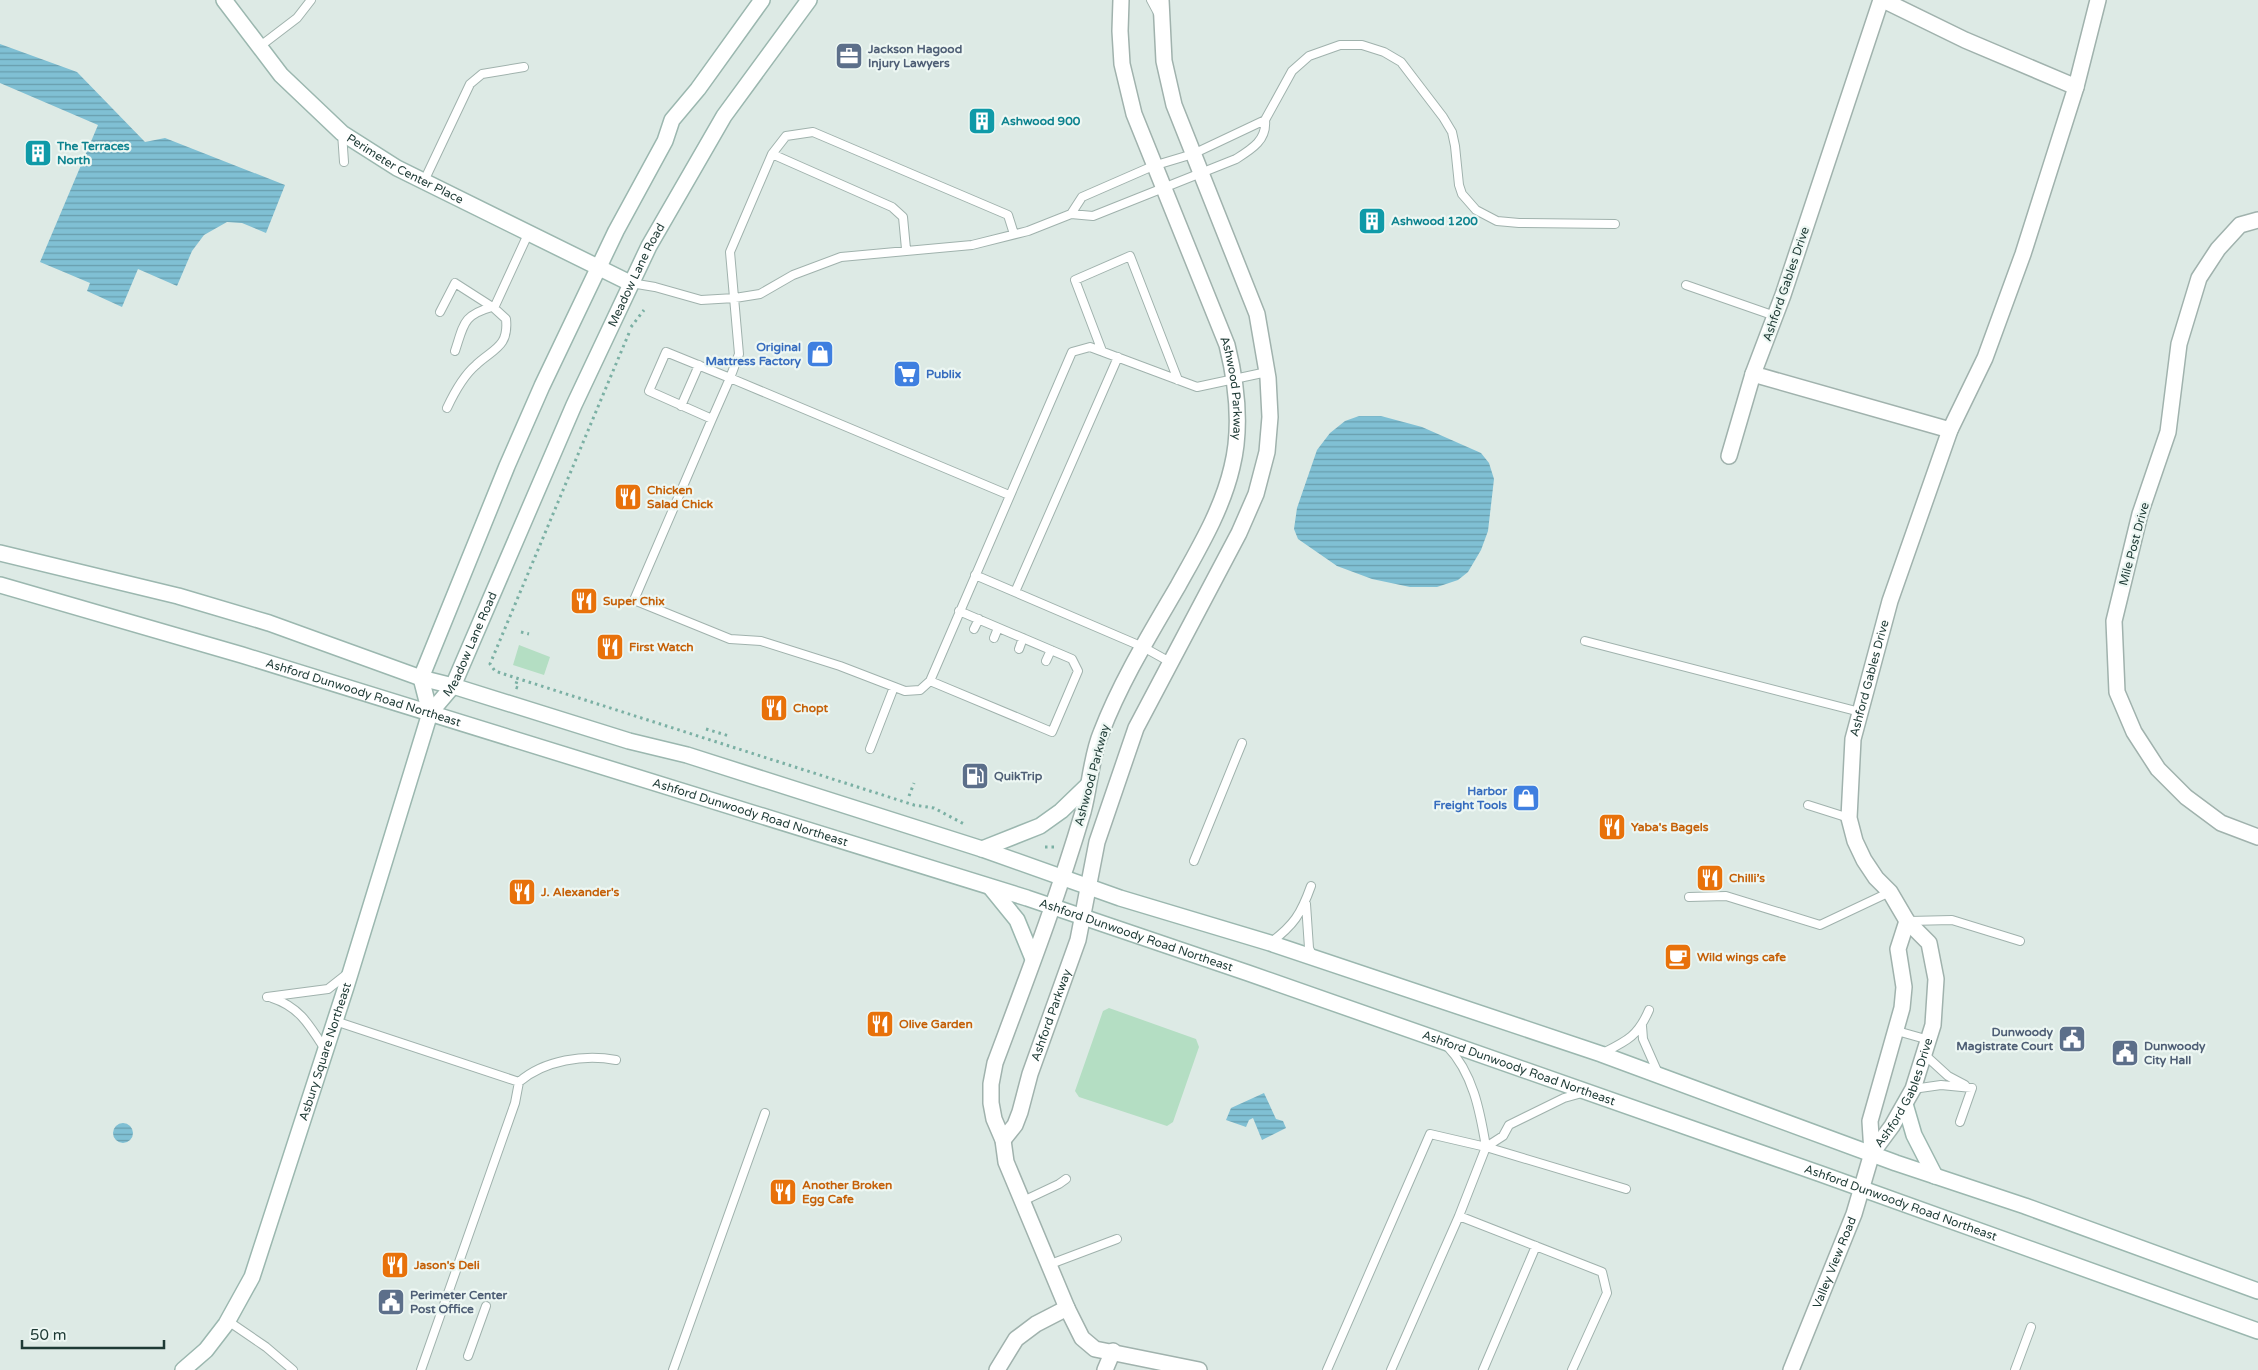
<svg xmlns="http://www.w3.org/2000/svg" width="2258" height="1370" font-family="'Varela Round',sans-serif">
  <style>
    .green { fill: #b4dec3 }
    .water { fill: url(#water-rules) }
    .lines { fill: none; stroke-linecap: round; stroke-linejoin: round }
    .lane-casing { stroke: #a0b2ad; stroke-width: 10 }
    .street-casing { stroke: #a0b2ad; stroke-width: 18 }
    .secondary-casing { stroke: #9bb7af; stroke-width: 18 }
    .path { stroke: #7bb0a4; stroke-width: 3; stroke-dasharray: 2.5 4; stroke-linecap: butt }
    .lane { stroke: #fff; stroke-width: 8 }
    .street { stroke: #fff; stroke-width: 15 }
    .secondary { stroke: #fff; stroke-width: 15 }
    .labels { text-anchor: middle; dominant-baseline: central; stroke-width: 4.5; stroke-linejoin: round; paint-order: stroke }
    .service-label { font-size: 12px; font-weight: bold; fill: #4e5e75; stroke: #edf7f3; text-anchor: start }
    .culture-label { font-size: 12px; font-weight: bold; fill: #0d838f; stroke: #edf7f3; text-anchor: start }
    .street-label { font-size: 12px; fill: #1e3a35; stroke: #edf7f3 }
    .shop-label { font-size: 12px; font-weight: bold; fill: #366cbe; stroke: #edf7f3; text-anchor: end }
    .food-label { font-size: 12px; font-weight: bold; fill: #c56008; stroke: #edf7f3; text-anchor: start }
  </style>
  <defs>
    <pattern id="water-rules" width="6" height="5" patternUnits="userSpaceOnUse" patternTransform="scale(1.25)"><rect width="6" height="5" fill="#80c0d4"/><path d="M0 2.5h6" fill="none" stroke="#689dad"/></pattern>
  </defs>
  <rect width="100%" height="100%" fill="#ddeae5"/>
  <path class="green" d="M519,645l31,12 -6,18 -31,-10z
    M1109,1008l87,31 3,8 -26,75 -6,4 -88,-29 -4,-6 28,-80z"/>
  <path class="water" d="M0,44l77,28 68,70 20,-4 120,47 -19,48 -24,-10 -15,-1 -23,13 -12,16 -15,35 -39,-17 -16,38 -35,-16 3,-8 -50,-21 58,-137 -98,-42z
    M1359,416h22l41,11 59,26 8,10 5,16 -6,52 -7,19 -13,22 -10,8 -21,7h-27l-38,-8 -35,-13 -39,-27 -4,-10 3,-21 20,-58 13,-17 15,-12z
    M1264,1093l12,26 7,2 3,7 -24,12 -9,-22 -4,2 -3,7 -20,-7 5,-12z
    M113 1133a10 10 0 1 1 20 0a10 10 0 1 1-20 0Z"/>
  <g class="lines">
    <g class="lane-casing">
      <path id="lane" d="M1151,0l7,13
        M259,47l38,-29 14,-18
        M342,133l2,29
        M772,154l120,53 11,10 3,32
        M424,181l46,-97 12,-10 42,-7
        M1071,214l11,-17 71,-31 40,-12 72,-34 27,-49 17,-15 31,-11h22l22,7 17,10 42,55 9,15 3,14 4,39 3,9 14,16 21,11 22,2 96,1
        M631,283l24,4 46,13 34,-2 25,-4 33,-19 48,-18 131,-12 56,-14 43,-17 22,2 143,-57c16,-10 31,-19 29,-39
        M1686,285l89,31
        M440,312l15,-29 39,25 35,-76
        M455,351c9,-27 8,-36 37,-44
        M1102,351l-27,-71 55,-24 48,124
        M666,352l64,26 -18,41 -63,-28z
        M681,406l18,-41
        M447,408c7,-15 16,-32 29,-43 17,-16 33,-18 30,-46l-12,-11
        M712,419l-78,181 96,39 31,2 79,25 65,25 15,-1 10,-9 142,-329 18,-5 107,40 70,-15
        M1009,495l-279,-117 9,-24 -9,-102 42,-98 14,-18 27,-4 195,83 6,19
        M975,575l168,72 27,15
        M1015,592l103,-235
        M974,629l5,-10
        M994,638l4,-10
        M1585,641l275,71
        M1019,649l4,-11
        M1046,661l5,-11
        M930,681l122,51 26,-61 -6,-12 -113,-48
        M870,749l24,-62
        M1808,805l41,13
        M1194,861l48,-118
        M1689,897l37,-1 94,29 70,-33
        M1306,904l3,44 4,9
        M1909,921l43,-1 68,21
        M1270,943c24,-18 31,-29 41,-57
        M267,997l61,-8 19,-15
        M272,998c28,9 38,28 54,53
        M335,1021l184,61
        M1642,1026l1,13 15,34
        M1897,1031l32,9
        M1447,1046c26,27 33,65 39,101
        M1603,1053c24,-12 35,-17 46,-43
        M1925,1055l23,21 17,9
        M1913,1089l28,-4 31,3
        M1960,1122l12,-34
        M1486,1147l140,42
        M1486,1147l17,-11 6,-11 55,-27 18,-5
        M1023,1201l36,-17 7,-5
        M1459,1216l143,56 5,21 -35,77
        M1048,1265l69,-26
        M228,1321l38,26 27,23
        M468,1356l18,-50
        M421,1370l94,-267 4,-21c25,-22 66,-28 97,-22
        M673,1370l92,-257
        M1327,1370l103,-236 56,13 -27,69 -68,154
        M1483,1370l53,-124
        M2015,1370l16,-43"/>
    </g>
    <g class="street-casing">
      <g id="street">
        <path id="s1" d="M1121,0l-1,31 2,33 12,50 93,231c10,40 15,82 5,122 -10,43 -33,81 -54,119 -28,48 -57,95 -77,147 -10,24 -11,53 -18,79 -25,85 -57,168 -88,251l-4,21v19l3,16 9,21 3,22 61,146 15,30 13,11 104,21"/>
        <path d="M1881,0l-98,295 -30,79 197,56"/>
        <path d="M1883,0l82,40 111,47"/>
        <path d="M2258,220l-18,5 -22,24 -19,29 -20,66 -11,88 -28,82 -26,107 3,71 17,40 24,37 28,28 35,26 37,14"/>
        <path d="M1729,456l24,-82"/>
        <path id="s2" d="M1003,1140l12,-15 5,-13 10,-38 48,-134 19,-98 39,-114 103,-195 17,-39 11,-42 3,-35 -2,-39 -11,-64 -83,-209 -10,-44 -3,-61"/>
        <path id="s3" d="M1872,1153l20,-27 21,-37 20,-64 3,-46 -7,-36 -22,-22 -17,-29 -14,-14 -12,-18 -9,-19 -6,-23 4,-79 37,-138 60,-171 35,-72 38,-104 53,-167 22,-87"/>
        <path d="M997,1370l19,-31 20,-15 31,-16"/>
        <path d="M1105,1370l8,-19"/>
        <path id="s4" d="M1791,1370l63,-156 18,-61 -2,-32 32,-113 2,-21 -6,-38 9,-28"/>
      </g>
    </g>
    <g class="secondary-casing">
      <g id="secondary">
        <path id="s5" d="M224,0l57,75 61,58 55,35 233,115"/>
        <path d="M0,553l178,43 91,27 152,55 32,8 176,55 58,14 295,94 138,49 150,45 331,111 295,109 129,43 233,85"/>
        <path id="s6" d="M0,585l242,70 785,243 221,75 573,201 437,157"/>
        <path d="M430,713l-9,-35 86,-212 35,-80 74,-155 49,-90 7,-21 26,-31 64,-89"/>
        <path d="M982,849l58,-23 21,-15 27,-26"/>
        <path d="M991,888l26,32 16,39"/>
        <path d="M1905,1104l9,31 21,41"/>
        <path id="s7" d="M183,1370l23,-20 20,-26 26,-47 94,-290 84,-274 23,-27 121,-281 75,-159 75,-130 85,-116"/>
      </g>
    </g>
    <path class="path" d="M631,327l13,-17
      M629,333l-139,331 5,7 15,5 404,129 20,3 30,16
      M521,632l8,2
      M518,688l-3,-1 3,-9
      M706,729l23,7
      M909,796l5,-13
      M1045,847h11"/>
    <use href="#lane" class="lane"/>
    <use href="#street" class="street"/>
    <use href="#secondary" class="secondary"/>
  </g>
  <defs>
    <g id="office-square" transform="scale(1.4375)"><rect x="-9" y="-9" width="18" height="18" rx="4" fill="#5c6f8a" stroke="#edf7f3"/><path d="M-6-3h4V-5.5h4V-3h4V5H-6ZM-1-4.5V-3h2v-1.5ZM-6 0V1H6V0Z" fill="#fff"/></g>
    <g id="building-square" transform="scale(1.4375)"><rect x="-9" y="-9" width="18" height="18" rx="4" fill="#0f9aa8" stroke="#edf7f3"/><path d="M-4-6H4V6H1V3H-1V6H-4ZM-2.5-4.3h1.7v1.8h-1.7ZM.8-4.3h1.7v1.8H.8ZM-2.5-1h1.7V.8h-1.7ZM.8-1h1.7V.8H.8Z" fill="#fff"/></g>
    <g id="shop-square" transform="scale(1.4375)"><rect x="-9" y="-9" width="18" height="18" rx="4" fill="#3f7fe0" stroke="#edf7f3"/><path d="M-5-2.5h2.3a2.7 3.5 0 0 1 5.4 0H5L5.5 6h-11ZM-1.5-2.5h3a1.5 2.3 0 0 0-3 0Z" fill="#fff"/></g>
    <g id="supermarket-square" transform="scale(1.4375)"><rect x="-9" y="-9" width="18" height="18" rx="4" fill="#3f7fe0" stroke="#edf7f3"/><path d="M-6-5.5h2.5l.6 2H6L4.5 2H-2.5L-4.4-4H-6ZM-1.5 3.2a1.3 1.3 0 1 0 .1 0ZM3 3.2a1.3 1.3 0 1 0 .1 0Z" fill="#fff"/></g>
    <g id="restaurant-square" transform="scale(1.4375)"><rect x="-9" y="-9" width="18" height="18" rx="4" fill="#e8710a" stroke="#edf7f3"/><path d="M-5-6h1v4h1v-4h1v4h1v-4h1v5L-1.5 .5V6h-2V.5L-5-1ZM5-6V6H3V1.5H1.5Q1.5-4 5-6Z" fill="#fff"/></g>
    <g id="fuel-square" transform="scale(1.4375)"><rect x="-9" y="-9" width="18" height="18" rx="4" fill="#5c6f8a" stroke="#edf7f3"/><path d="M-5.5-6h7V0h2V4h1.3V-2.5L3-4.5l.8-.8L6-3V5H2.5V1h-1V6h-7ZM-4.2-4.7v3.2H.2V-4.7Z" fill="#fff"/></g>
    <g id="cafe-square" transform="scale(1.4375)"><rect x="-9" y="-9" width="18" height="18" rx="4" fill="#e8710a" stroke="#edf7f3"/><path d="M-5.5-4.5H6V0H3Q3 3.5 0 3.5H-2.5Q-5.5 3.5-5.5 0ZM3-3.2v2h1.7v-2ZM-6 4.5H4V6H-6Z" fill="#fff"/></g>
    <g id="civic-square" transform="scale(1.4375)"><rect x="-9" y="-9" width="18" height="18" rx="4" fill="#5c6f8a" stroke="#edf7f3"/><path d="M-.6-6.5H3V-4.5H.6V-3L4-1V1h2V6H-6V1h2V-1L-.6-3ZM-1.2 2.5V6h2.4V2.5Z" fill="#fff"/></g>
  </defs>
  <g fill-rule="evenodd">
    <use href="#office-square" x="849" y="56"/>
    <use href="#building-square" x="982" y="121"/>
    <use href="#building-square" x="38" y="153"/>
    <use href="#building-square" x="1372" y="221"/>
    <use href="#shop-square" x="820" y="354"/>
    <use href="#supermarket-square" x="907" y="374"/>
    <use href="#restaurant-square" x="628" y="497"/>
    <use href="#restaurant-square" x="584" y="601"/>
    <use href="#restaurant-square" x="610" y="647"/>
    <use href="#restaurant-square" x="774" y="708"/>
    <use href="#fuel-square" x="975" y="776"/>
    <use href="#shop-square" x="1526" y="798"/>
    <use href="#restaurant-square" x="1612" y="827"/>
    <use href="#restaurant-square" x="1710" y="878"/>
    <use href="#restaurant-square" x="522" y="892"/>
    <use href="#cafe-square" x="1678" y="957"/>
    <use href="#restaurant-square" x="880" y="1024"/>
    <use href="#civic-square" x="2072" y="1039"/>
    <use href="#civic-square" x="2125" y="1053"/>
    <use href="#restaurant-square" x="783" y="1192"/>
    <use href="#restaurant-square" x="395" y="1265"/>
    <use href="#civic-square" x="391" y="1302"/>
  </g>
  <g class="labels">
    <g class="service-label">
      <text x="868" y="49">Jackson Hagood<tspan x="868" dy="14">Injury Lawyers</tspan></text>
      <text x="994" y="776">QuikTrip</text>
      <text x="2053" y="1032" text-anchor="end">Dunwoody<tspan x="2053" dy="14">Magistrate Court</tspan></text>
      <text x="2144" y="1046">Dunwoody<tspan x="2144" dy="14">City Hall</tspan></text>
      <text x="410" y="1295">Perimeter Center<tspan x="410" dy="14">Post Office</tspan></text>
    </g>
    <g class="culture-label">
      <text x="1001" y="121">Ashwood 900</text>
      <text x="57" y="146">The Terraces<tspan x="57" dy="14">North</tspan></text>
      <text x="1391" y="221">Ashwood 1200</text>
    </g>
    <g class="street-label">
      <text stroke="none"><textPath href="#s5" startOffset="251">Perimeter Center Place</textPath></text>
      <text stroke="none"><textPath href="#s7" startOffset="1194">Meadow Lane Road</textPath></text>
      <text transform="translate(1786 284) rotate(-71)">Ashford Gables Drive</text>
      <text stroke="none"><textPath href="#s1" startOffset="408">Ashwood Parkway</textPath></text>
      <text transform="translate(2134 544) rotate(-75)">Mile Post Drive</text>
      <text stroke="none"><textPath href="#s7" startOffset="789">Meadow Lane Road</textPath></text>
      <text stroke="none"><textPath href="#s3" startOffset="519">Ashford Gables Drive</textPath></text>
      <text stroke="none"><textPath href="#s6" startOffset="379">Ashford Dunwoody Road Northeast</textPath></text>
      <text transform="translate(1092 775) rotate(-75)">Ashwood Parkway</text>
      <text stroke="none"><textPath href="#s6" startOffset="784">Ashford Dunwoody Road Northeast</textPath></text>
      <text stroke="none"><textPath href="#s6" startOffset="1189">Ashford Dunwoody Road Northeast</textPath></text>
      <text stroke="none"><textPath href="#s2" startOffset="135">Ashford Parkway</textPath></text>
      <text stroke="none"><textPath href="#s7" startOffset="354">Asbury Square Northeast</textPath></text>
      <text stroke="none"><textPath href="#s6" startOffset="1594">Ashford Dunwoody Road Northeast</textPath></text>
      <text stroke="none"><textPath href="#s3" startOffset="69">Ashford Gables Drive</textPath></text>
      <text stroke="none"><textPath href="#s6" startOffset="1999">Ashford Dunwoody Road Northeast</textPath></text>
      <text stroke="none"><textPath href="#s4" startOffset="116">Valley View Road</textPath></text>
    </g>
    <g class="shop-label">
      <text x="801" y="347">Original<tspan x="801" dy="14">Mattress Factory</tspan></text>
      <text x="926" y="374" text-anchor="start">Publix</text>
      <text x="1507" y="791">Harbor<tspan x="1507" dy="14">Freight Tools</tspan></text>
    </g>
    <g class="food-label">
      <text x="647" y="490">Chicken<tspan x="647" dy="14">Salad Chick</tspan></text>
      <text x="603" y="601">Super Chix</text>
      <text x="629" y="647">First Watch</text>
      <text x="793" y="708">Chopt</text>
      <text x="1631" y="827">Yaba's Bagels</text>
      <text x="1729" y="878">Chilli’s</text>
      <text x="541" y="892">J. Alexander's</text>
      <text x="1697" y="957">Wild wings cafe</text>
      <text x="899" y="1024">Olive Garden</text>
      <text x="802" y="1185">Another Broken<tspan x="802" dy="14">Egg Cafe</tspan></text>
      <text x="414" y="1265">Jason's Deli</text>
    </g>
  </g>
  <path d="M22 1340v8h142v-8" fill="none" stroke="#1e3a35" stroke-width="2.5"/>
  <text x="30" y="1340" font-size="15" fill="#1e3a35" stroke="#edf7f3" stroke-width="4" paint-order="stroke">50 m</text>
</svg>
